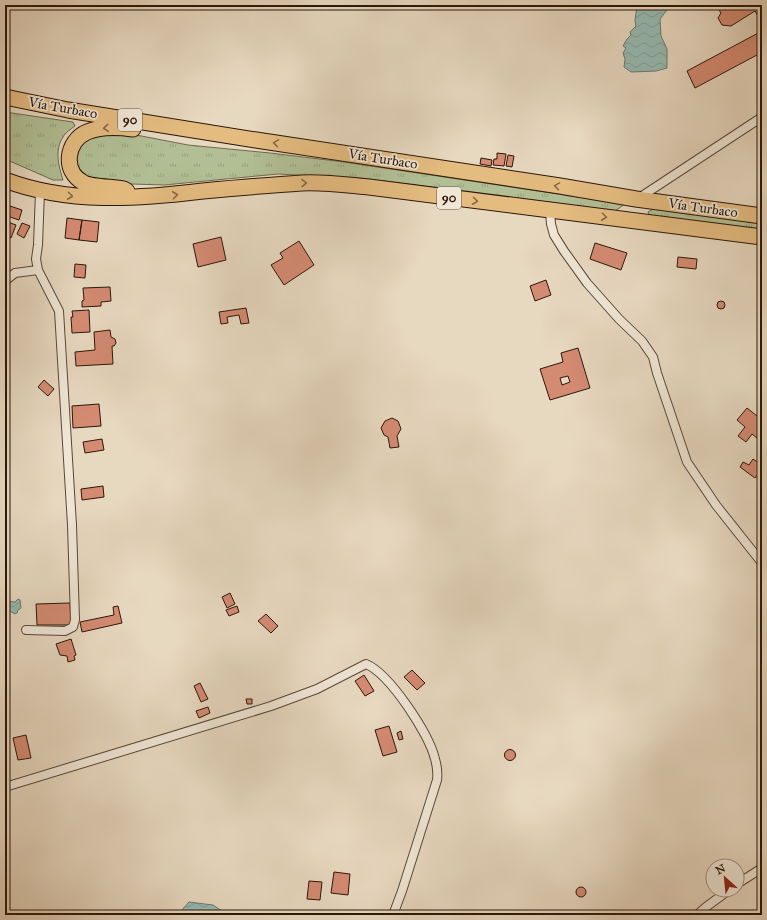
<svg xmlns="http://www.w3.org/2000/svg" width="767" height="920" font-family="'IM FELL Great Primer',serif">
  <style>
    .grass { fill: url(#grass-tufts); stroke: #6e6a4e }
    .water { fill: url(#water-waves); stroke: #6c786f }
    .building { fill: #d48b72; stroke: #2b1608; fill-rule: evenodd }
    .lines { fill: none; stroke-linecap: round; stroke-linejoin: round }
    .street-casing { stroke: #5a4636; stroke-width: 10 }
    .highway-casing { stroke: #2b1608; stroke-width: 17 }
    .street { stroke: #efe6d6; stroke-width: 8 }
    .highway { stroke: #e4bc80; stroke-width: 15 }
    .oneway { stroke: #886944 }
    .labels { text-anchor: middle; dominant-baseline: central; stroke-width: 3.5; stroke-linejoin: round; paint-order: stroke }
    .shield { fill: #efe6d6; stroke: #665446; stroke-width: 1 }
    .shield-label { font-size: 13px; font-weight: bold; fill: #2b1608 }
    .street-label { font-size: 14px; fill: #2b1608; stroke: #efe6d6 }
  </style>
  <defs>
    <pattern id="grass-tufts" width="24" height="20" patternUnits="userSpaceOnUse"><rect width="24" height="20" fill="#b2bf95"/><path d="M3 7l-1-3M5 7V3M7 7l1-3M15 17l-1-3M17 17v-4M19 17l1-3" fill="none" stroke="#99a37f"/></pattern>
    <pattern id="water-waves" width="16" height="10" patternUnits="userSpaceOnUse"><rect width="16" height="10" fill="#97bab3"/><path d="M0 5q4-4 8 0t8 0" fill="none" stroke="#829f98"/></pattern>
  </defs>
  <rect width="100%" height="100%" fill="#e7d8c0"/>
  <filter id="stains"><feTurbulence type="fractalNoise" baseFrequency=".005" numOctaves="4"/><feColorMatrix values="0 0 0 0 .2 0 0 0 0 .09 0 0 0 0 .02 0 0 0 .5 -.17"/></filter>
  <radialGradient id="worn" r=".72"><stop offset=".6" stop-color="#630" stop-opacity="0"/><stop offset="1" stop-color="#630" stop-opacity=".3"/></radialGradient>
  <path class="grass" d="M5,112l68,10 2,4c-4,3 -10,7 -12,11 -9,13 -4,30 0,43h-10l-48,-21z
    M105,133h21l62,12 82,8 74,9 281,42 -10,7 -254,-33 -47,-2 -36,-2 -114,11 -64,-2 -14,-4 -8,-11 -3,-10 2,-11 11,-10z
    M653,209l109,14v8l-112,-14 -2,-5z"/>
  <path class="water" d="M637,5h34l-11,14 1,17 6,13v19l-11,3 -25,1 -7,-5 1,-8 -2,-6 3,-5 -3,-2 4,-7 4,-4 -1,-3 6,-6 -1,-5z
    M18,599l2,1 1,8 -3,2 -1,3 -2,1 -5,-3 -5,3v-13l10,1z
    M189,902l24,3 15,10h-48v-3z"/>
  <path class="building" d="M716,5h46v18l-7,-12 -24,15 -9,-1 -4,-7 3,-5z
    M762,31v27l-1,1 -4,-4 -62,33 -8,-17z
    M497,153l9,1 -2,12 -11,-1 1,-6h3z
    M508,155l6,1 -2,11 -6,-1z
    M481,158l11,2 -1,6 -11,-2z
    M10,206l12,4 -3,10 -12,-4z
    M67,218l15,2 -3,20 -14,-2z
    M82,220l17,2 -2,20 -18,-2z
    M5,221l11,4 -5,13 -6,-3z
    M22,223l8,3 -6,12 -7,-4z
    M221,237l5,23 -28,7 -5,-23z
    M299,241l15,24 -30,20 -13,-20 12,-7 -3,-5z
    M595,243l32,10 -6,17 -31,-11z
    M678,257l19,2 -1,10 -19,-2z
    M75,264l11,1 -1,13 -11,-1z
    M546,280l5,15 -16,6 -5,-15z
    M110,287l1,14 -10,1v4l-19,1v-6l2,-1 -1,-12z
    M717 305a4 4 0 1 1 8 0a4 4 0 1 1-8 0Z
    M246,308l3,15 -8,1 -2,-9 -12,2 1,6 -7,1 -2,-12z
    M89,310l1,22 -18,1 -1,-16h2l-1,-6z
    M110,330l1,7 4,2 1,4 -2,3h-2l1,18 -37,2 -1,-14 20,-2 -1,-18z
    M578,348l12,40 -40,12 -10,-31 23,-7 -2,-9zM568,376l2,6 -8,3 -2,-7z
    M44,380l10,9 -6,7 -10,-9z
    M99,404l2,22 -28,2 -1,-22z
    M747,408l15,12v22l-10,-8 -6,8 -8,-6 7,-9 -8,-7z
    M392,418l6,3 3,8 -4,7 2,11 -9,1 -2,-11 -4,-2 -3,-7 4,-7z
    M102,439l2,11 -19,3 -2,-11z
    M753,459l9,6v4l-7,9 -15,-11 3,-5 6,3z
    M103,486l1,11 -22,3 -1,-11z
    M230,593l5,11 -8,4 -5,-11z
    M70,603l1,22h-34l-1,-21z
    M118,606l4,17 -40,9 -2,-10 34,-7 -1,-8z
    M237,606l2,6 -10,4 -3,-6z
    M266,614l12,12 -7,7 -13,-12z
    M71,639l5,16 -2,1 1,4 -7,2 -1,-6 -7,-1 -4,-11z
    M412,670l13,13 -8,7 -13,-13z
    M364,675l10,16 -9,5 -10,-15z
    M200,683l8,16 -7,3 -7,-16z
    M246,699h6v5h-5z
    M208,707l2,6 -11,5 -3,-7z
    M389,726l8,26 -14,4 -8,-26z
    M401,731l2,8 -4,1 -2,-7z
    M26,735l5,23 -13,2 -5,-22z
    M504.5 755a5.5 5.5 0 1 1 11 0a5.5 5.5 0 1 1-11 0Z
    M334,872l16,2 -2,21 -17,-2z
    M309,881l13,1 -2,18 -13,-1z
    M576 892a5 5 0 1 1 10 0a5 5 0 1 1-10 0Z"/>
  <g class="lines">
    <g class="street-casing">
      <path id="street" d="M639,198l123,-81
        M550,211l1,13 3,11 10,16 23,32 32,36 23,22 11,16 4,16 30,89 29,43 46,58
        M5,281l10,-8 23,-3
        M26,630l39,1 8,-4 2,-7 -3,-95 -13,-214 -21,-41 -2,-11 2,-14 2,-54
        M5,787l266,-81 46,-17 49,-25c24,10 63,70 69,95 2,7 3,14 2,21l-35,111 -9,24
        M737,884l25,-16
        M697,915l9,-8 23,-17"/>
    </g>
    <g class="highway-casing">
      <path id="highway" d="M5,97l63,13 188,30 304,46 76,13 126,17
        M5,180c63,24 132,19 198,11 33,-3 66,-6 99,-8 22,-1 45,2 67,4l393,50
        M127,191l-3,-2c-10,-2 -33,-2 -40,-6 -22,-11 -18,-42 3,-51 14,-6 32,-5 46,-3"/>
    </g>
    <use href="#street" class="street"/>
    <use href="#highway" class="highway"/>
  </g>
  <defs><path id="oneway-chevron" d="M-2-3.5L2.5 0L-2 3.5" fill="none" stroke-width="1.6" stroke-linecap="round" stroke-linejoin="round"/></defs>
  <g class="oneway">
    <use href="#oneway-chevron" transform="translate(106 128) rotate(175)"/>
    <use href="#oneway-chevron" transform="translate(276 143) rotate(-171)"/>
    <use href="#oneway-chevron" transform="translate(304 183) rotate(-1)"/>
    <use href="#oneway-chevron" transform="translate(557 186) rotate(-171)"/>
    <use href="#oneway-chevron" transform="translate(175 195) rotate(-7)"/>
    <use href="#oneway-chevron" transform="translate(70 196) rotate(7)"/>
    <use href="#oneway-chevron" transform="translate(475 201) rotate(7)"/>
    <use href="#oneway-chevron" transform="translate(604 217) rotate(7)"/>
  </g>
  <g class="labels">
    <g class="shield">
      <rect x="118" y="109" width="24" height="22" rx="3"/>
      <rect x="437" y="187" width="24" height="22" rx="3"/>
    </g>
    <g class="shield-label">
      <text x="130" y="120">90</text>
      <text x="449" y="198">90</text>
    </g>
    <g class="street-label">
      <text transform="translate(63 108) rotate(10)">Vía Turbaco</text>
      <text transform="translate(383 159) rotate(9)">Vía Turbaco</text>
      <text transform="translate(703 208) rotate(8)">Vía Turbaco</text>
    </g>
  </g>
  <rect width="767" height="920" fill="none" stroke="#e7d8c0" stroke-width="20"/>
  <rect x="6" y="6" width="755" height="908" fill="none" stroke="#2b1608" stroke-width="2"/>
  <rect x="10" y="10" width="747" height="900" fill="none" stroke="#2b1608"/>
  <g transform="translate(725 878) rotate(333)"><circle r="19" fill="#efe6d6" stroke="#a19384"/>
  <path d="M0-3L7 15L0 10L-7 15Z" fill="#8f2418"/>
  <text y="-6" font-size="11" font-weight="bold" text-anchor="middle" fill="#2b1608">N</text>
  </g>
  <rect width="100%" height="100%" filter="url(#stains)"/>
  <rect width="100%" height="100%" fill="url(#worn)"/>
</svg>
